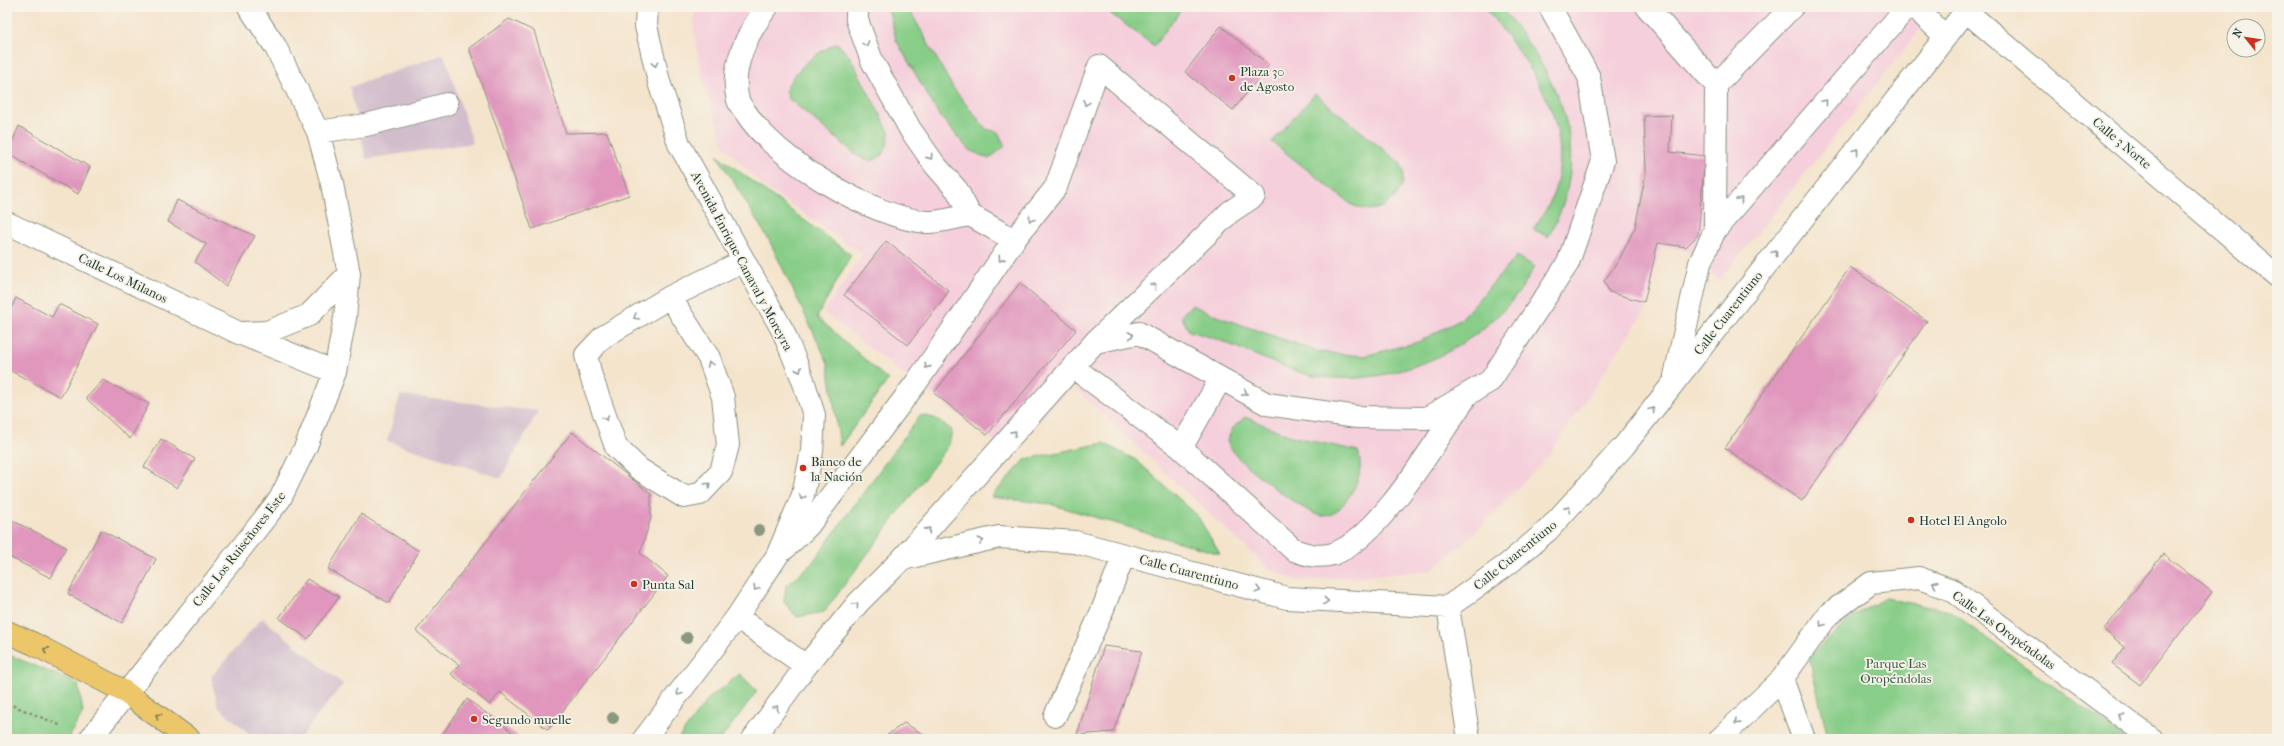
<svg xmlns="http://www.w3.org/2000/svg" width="2284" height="746" font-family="'IM FELL French Canon',serif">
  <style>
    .built { fill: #f5cfdb }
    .industrial { fill: #d1bdcc }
    .green { fill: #88cd88; stroke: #54855e }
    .building { fill: #e096bd }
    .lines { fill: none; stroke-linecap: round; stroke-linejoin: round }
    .minor-casing { stroke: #8a9080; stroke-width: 24 }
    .major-casing { stroke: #8a9080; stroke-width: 24 }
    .path { stroke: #8a9080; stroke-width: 2.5; stroke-dasharray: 3 3; stroke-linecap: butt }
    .minor { stroke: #fff; stroke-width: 22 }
    .major { stroke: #ecc669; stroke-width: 22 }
    .tree { fill: #8a9882 }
    .oneway { stroke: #8f9e9a }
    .oneway2 { stroke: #7b7b4c }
    .poi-dot { fill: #c8321e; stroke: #f7f3e8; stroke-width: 1.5 }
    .labels { text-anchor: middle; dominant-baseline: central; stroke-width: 3.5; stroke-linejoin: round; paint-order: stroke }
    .poi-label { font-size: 13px; fill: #1f3d34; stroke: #f7f3e8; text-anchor: start }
    .street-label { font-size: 13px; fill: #1f3d34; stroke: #f7f3e8 }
    .park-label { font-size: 13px; fill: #345a45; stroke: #f7f3e8 }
  </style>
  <rect width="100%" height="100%" fill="#f7f3e8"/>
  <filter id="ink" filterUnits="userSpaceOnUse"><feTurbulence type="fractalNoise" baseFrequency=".025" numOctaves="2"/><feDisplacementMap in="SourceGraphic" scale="8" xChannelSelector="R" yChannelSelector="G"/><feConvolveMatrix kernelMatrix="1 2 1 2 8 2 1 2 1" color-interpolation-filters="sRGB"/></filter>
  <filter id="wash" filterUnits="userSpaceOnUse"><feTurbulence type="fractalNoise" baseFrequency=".012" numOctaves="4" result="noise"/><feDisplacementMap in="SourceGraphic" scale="16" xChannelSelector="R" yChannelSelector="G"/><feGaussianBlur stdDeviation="0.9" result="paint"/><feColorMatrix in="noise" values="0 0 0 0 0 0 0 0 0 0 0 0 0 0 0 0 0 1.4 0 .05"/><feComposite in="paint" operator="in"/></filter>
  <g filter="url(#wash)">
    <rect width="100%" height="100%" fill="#f4e4cc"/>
    <path class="built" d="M695,7h1243l-218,273 -33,-29 -26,-4 -16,64 -96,144 -74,78 -45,38 -133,10 -28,-12 -197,-183 -62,66 -116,-85 -70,-55 39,-58 -99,-67 -41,-43 -21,-68 -8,-44z"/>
    <path class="industrial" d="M444,54l29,89 -107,16 -16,-72z
      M400,395l138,16 -37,67 -114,-37z
      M262,618l81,66 -44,55h-43l-38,-32 -7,-30z"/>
    <path class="green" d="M888,7h20l45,81 33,41 12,3 7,14 -16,13 -20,-9 -30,-35 -43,-75z
      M1102,7h81l-29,39z
      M1484,7h16c13,13 22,28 33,44 40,61 53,119 15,186l-15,-8c6,-9 14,-19 18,-29 30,-74 -23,-139 -67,-193z
      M837,43l13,14 39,75 -2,14 -6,10 -9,5 -13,-4 -71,-59 -2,-10c16,-25 25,-31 51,-45z
      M1315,94l85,69 4,9 -2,14 -8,12 -11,9 -13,3 -10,-2 -8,-3 -80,-63z
      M717,155l134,100 -34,62 71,63 -48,66 -12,-83 -58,-121z
      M1517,256l18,11c-6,8 -10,17 -16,25 -47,61 -129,96 -205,84 -8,-1 -17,-5 -26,-8 -34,-12 -65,-29 -99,-37l-8,-15 10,-11 34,14 94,33 45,4 54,-14 42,-22z
      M920,415l15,3 17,12 -3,15 -125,167 -27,5 -13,-15 2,-16 26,-23z
      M1245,417l46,19 67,15c5,17 1,30 -8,44 -7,10 -15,22 -28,21 -13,0 -65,-41 -76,-51 -8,-7 -15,-15 -19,-24l6,-13z
      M1103,443l33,17 61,55 23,39 -170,-50 -59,-7 35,-38z
      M1885,598l65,13 176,128 -298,-1 -19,-81 44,-41z
      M7,654l71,30 5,28 -15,27h-61z
      M740,674l17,17 -36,48h-43l30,-40z"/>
    <g id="blocks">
      <path class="building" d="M509,19l25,12 32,102 41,-1 22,63 -97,34 -63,-181z
        M1221,26l48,39 -36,45 -48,-38z
        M1672,115l-2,37 35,4 -7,79 -12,12 -28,-4 -14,59 -35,-10 -5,-11 15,-21 16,-33 11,-54 -2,-57z
        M19,126l71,41 -12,27 -71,-41z
        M177,200l78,36 -29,50 -31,-24 11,-18 -38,-22z
        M886,241l63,50 -41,54 -64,-50z
        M1850,267l77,54 -125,180 -77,-53z
        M1020,283l56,47 -89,105 -53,-42z
        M16,298l36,19 7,-13 39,20 -37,73 -54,-28v-53z
        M103,380l46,24 -19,35 -44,-41z
        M572,432l79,62v24l-11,35 28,23 -120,154 -48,-38 -10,13 -39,-31 8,-9 -43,-34z
        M161,439l34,20 -18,29 -33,-21z
        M361,514l58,37 -30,52 -61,-34z
        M7,518l59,29 -15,31 -44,-22z
        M101,530l55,29 -34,64 -54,-29z
        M2163,554l49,38 -72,93 -28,-21 13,-17 -21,-17z
        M307,579l32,18 -31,42 -29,-21z
        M1104,646l38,5 -29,81 -36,3z
        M467,699l55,40h-83z
        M904,723l28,16h-50z"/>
    </g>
  </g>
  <g filter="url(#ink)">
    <use href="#blocks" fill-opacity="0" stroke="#8a9080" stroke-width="1"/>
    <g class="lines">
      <g class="minor-casing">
        <path id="minor" d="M767,7c-19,25 -38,61 -29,93 1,4 5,9 8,13 29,46 125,104 180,109 13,1 31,-5 44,-7
          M1647,7l69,78 -1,145 -15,33 -25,113
          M1914,7l31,29
          M1966,11l311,265
          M1716,85l76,-78
          M318,132l48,-7 81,-21
          M7,223l232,110 96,39
          M1715,230l192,-223
          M1014,240l42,-53 43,-121 155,130 -24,16 -135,130
          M670,297l39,61 14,39 5,48 -7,27 -21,22 -16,3 -45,-28 -23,-22 -25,-71 -5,-21 17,-18 67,-40 74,-36
          M242,333l25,-1 42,-17 40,-41
          M1073,367l108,81 39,-68
          M1181,448l113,102c13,5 25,8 39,4 47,-16 102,-113 131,-154
          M784,549l25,-24 107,-142 98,-143 -44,-25 -13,-25 -22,-25 -25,-36 -38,-68 -15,-41v-13
          M902,559l97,-22 76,5 212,56 161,9 60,-43 40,-34 76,-84 345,-439
          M1448,607l21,132
          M737,617l69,49
          M1782,679l22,60
          M1055,716l47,-105 22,-56
          M90,739l190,-240 26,-53 29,-74 10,-54 4,-44 -17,-90 -14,-52 -43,-86 -26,-39
          M644,739l93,-122 40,-61 26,-61 9,-44 2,-36 -11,-35 -20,-49 -104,-187 -20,-62 -13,-56 1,-19
          M753,739l53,-73 52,-63 44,-44 193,-217 44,-9 128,71 90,13 70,1 63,-37 78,-118 35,-102 -14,-84 -39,-70
          M1720,739l62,-60 46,-64 43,-32 48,-5 33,12 200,149"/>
      </g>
      <g class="major-casing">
        <path id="major" d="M7,632l27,12 91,48 64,47"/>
      </g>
      <path class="path" d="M7,703l55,23"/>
      <use href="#minor" class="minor"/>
      <use href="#major" class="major"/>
    </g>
    <g class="tree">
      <circle cx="759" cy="530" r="6"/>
      <circle cx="687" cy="638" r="6"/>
      <circle cx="613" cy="718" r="6"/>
    </g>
    <defs><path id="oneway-chevron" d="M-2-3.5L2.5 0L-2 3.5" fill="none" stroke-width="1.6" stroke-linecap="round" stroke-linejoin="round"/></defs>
    <g class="oneway">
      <use href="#oneway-chevron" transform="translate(866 44) rotate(69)"/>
      <use href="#oneway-chevron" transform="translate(655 64) rotate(77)"/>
      <use href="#oneway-chevron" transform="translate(1825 102) rotate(-49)"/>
      <use href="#oneway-chevron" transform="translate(1086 103) rotate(110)"/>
      <use href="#oneway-chevron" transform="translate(1856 151) rotate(-52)"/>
      <use href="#oneway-chevron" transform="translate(930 157) rotate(55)"/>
      <use href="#oneway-chevron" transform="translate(1740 200) rotate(-49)"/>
      <use href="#oneway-chevron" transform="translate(1031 219) rotate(128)"/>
      <use href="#oneway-chevron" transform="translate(1775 253) rotate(-52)"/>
      <use href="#oneway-chevron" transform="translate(1001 259) rotate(125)"/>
      <use href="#oneway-chevron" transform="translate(1154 286) rotate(-44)"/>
      <use href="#oneway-chevron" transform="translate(636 317) rotate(149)"/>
      <use href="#oneway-chevron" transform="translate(1131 335) rotate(-11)"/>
      <use href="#oneway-chevron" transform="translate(710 364) rotate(-111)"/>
      <use href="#oneway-chevron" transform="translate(927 366) rotate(125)"/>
      <use href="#oneway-chevron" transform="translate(799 370) rotate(67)"/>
      <use href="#oneway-chevron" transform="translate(1245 393) rotate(27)"/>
      <use href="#oneway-chevron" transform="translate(1652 410) rotate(-52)"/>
      <use href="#oneway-chevron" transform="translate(606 418) rotate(71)"/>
      <use href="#oneway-chevron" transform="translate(1014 433) rotate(-48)"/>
      <use href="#oneway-chevron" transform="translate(708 485) rotate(-45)"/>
      <use href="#oneway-chevron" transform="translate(802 497) rotate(109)"/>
      <use href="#oneway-chevron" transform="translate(1568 509) rotate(-48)"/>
      <use href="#oneway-chevron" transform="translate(928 530) rotate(-48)"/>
      <use href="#oneway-chevron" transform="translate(981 541) rotate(-13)"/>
      <use href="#oneway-chevron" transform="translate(1935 584) rotate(-159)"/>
      <use href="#oneway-chevron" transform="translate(756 588) rotate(123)"/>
      <use href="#oneway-chevron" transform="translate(1258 590) rotate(15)"/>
      <use href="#oneway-chevron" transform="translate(1326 601) rotate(4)"/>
      <use href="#oneway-chevron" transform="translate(856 605) rotate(-49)"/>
      <use href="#oneway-chevron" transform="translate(1822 624) rotate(126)"/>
      <use href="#oneway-chevron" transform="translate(679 693) rotate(127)"/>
      <use href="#oneway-chevron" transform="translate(776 708) rotate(-54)"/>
      <use href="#oneway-chevron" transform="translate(2121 716) rotate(-143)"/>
      <use href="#oneway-chevron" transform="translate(1737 722) rotate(136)"/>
    </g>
    <g class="oneway2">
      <use href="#oneway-chevron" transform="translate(46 650) rotate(-152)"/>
      <use href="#oneway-chevron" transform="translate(158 716) rotate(-144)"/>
    </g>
  </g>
  <g class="poi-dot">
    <circle cx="1232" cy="78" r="4"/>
    <circle cx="803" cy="468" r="4"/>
    <circle cx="1911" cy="520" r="4"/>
    <circle cx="634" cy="584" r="4"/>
    <circle cx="474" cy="719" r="4"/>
  </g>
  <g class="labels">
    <g class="poi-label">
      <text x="1240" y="71">Plaza 30<tspan x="1240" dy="15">de Agosto</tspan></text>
      <text x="811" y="461">Banco de<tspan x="811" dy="15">la Nación</tspan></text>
      <text x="1919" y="520">Hotel El Angolo</text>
      <text x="642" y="584">Punta Sal</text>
      <text x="482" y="719">Segundo muelle</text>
    </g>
    <g class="street-label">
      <text transform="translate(2122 143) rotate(40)">Calle 3 Norte</text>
      <text transform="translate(742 261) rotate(62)">Avenida Enrique Canaval y Moreyra</text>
      <text transform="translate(123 278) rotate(26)">Calle Los Milanos</text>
      <text transform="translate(1728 313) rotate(-52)">Calle Cuarentiuno</text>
      <text transform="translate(239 549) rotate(-52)">Calle Los Ruiseñores Este</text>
      <text transform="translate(1515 555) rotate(-39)">Calle Cuarentiuno</text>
      <text transform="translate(1189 572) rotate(15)">Calle Cuarentiuno</text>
      <text transform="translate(2004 630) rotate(36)">Calle Las Oropéndolas</text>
    </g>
    <g class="park-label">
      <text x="1896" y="663">Parque Las<tspan x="1896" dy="15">Oropéndolas</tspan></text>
    </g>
  </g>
  <rect width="2284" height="746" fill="none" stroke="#f7f3e8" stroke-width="24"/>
  <g transform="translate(2246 38) rotate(300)"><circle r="19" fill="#f7f3e8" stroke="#a1aaa0"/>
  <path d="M0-3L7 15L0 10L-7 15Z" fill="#c8321e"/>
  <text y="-6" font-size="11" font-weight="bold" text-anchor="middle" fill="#1f3d34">N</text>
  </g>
</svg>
